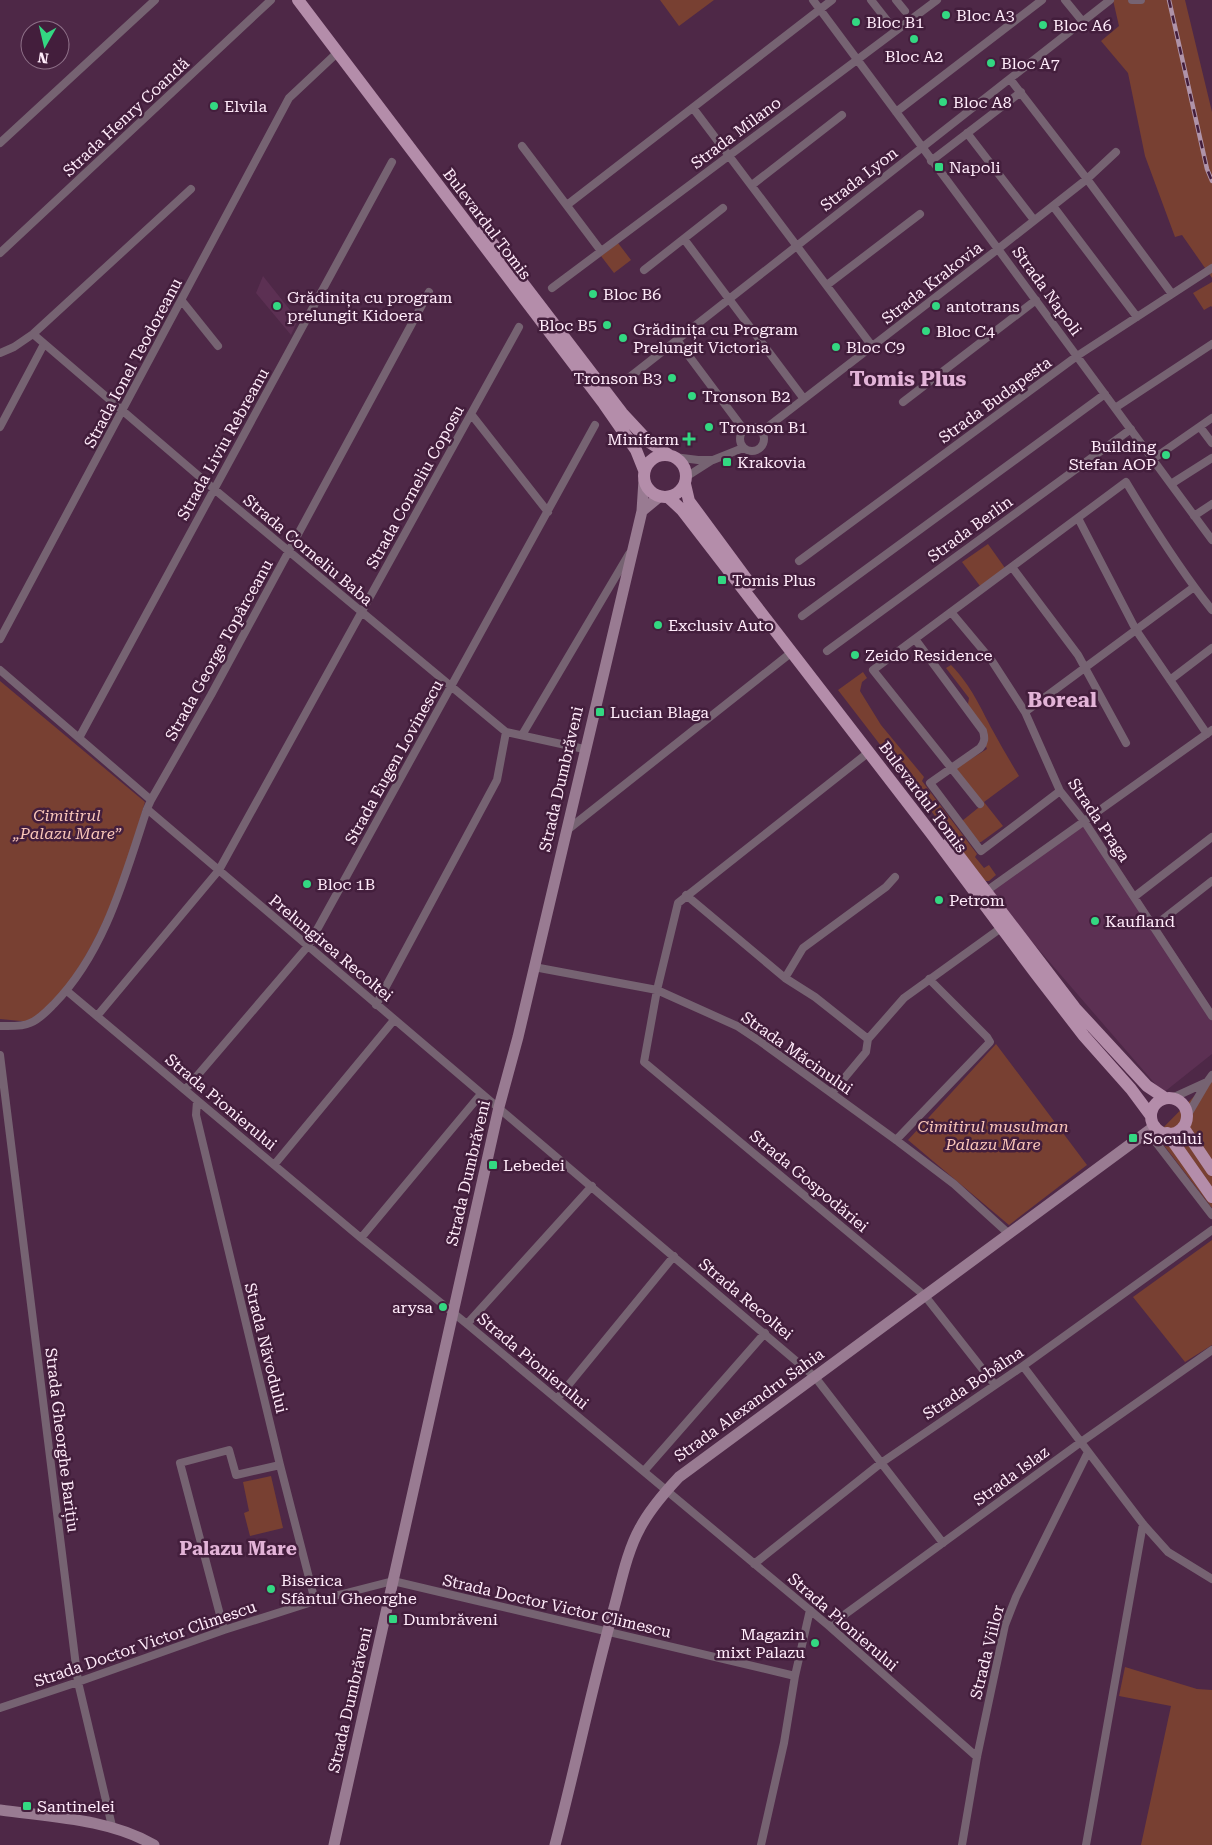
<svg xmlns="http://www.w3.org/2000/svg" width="1212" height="1845" font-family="'Roboto Serif',serif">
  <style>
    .built { fill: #5c3053 }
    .green { fill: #784032 }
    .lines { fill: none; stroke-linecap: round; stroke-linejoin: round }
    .street { stroke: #766372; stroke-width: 8 }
    .secondary { stroke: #997b92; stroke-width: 11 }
    .primary { stroke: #b48daa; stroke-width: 12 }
    .rail-casing { stroke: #af93a9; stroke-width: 4.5 }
    .rail { stroke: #431e3c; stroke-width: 2.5; stroke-dasharray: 8; stroke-linecap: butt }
    .poi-dot { fill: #33d882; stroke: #431e3c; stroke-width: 2 }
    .labels { text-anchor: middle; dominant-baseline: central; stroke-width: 5; stroke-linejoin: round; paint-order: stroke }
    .poi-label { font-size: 16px; fill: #ffebfa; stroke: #431e3c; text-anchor: start }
    .street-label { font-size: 16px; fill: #ffebfa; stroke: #431e3c }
    .park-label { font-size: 16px; font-style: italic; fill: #f9c6b9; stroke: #431e3c }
    .quarter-label { font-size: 19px; font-weight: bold; fill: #e3b4d8; stroke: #431e3c }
    .district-label { font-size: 21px; font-weight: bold; fill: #e3b4d8; stroke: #431e3c }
  </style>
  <rect width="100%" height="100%" fill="#4e2847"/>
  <path class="built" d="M263,276l35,44 -7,15 -35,-42z
    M1089,821l123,188v45l-49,39 -175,-202z"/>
  <path class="green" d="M660,0h54l-35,26z
    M1113,0h72l27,112v166l-30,-43 -7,2 -30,-81 -17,-83 -27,-32 18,-15z
    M618,243l13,17 -17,13 -13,-17z
    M1212,282v25l-1,-1 -7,4 -11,-17z
    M988,544l17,24 -25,18 -18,-24z
    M951,665c21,22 28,40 42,66 8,15 17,30 26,45l-35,26 19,24 -22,16h-5l-14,-21 21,-17 -27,-36 31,-19 -19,-45 1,-6 -23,-30z
    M863,672l4,6 -5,4 -2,9 21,34 43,52 -2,4 55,73 -2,3 9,11 5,-3 7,10 -7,6h-4l-147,-191z
    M0,681l145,121c-18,61 -36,121 -72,174 -11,17 -28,31 -42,46l-31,-3z
    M996,1044l91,121 -78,60 -101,-85z
    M1212,1078v130l-56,-73z
    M1212,1240v105l-27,17 -52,-65z
    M271,1476l12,52 -33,8 -6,-23 5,-2 -6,-29z
    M1125,1667l72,22 15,1v155h-71l30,-139 -52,-10z"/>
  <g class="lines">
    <path class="street" d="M813,0l185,249 214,291
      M871,0l18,23
      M896,0l9,11
      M1065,0l18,22
      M1132,0h9
      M1010,79l77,100 85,115
      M693,108l179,238
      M896,112l146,-112
      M967,133l67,87
      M0,143l155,-143
      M522,146l79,105
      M931,161l90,-69
      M752,185l90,-70
      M567,205l265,-205
      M1053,206l84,111
      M684,239l120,160
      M0,253l271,-253
      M644,270l79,-62
      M827,285l93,-71
      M552,288l385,-288
      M182,301l36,45
      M33,334l181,155 292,243 78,17
      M677,340l67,90
      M0,353l14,-6 19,-13 158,-145
      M626,380l484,-380
      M903,402l133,-102
      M1115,408l97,-64
      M471,414l77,98
      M0,427l44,-83
      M1200,427l12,16
      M740 439a12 12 0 1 1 24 0a12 12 0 1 1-24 0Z
      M761,432l237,-183 89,-70 29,-27
      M674,457l24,3h15l30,-12
      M1153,459l59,-41
      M686,477l25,-16
      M1171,484l41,-26
      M1194,516l18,-12
      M1078,518l58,112 71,104
      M799,561l278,-205 135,-88
      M1012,567l66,88 48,88
      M951,612l41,49 33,51 35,79 24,30 128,195
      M802,616l303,-222
      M0,639l289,-541 49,-46
      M915,639l68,92c2,7 2,11 -3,17l-50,35 51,68 79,-60
      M827,651l304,-222
      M0,670l151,130
      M1170,680l42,-32
      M1025,712l169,-125
      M522,735l107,-181
      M79,738l313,-576
      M869,752l-191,151 -21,87 -13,72 281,234 70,89
      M980,804l-107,-134 253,-188c27,45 54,88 86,128
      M147,809l668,568 128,166
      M566,831l226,-179
      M985,892l227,-162
      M686,895l99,83 30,19 53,42
      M1134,897l78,-60
      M1153,927l59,-46
      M534,967l123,23 80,36 24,16 135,98 58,44 55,50
      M785,978l18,-30 83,-61 9,-10
      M67,991l294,247 106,86 362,302 148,131
      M376,1005l121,-225 9,-48
      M97,1016l122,-146 300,-543
      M0,1026c9,0 22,1 30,-3 9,-3 17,-12 24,-19 51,-52 71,-128 93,-195l4,-9 60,-105 218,-403
      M0,1055l78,627 34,144
      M185,1090l123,-144 287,-521
      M832,1093l34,-41 2,-13 36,-41 97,-70
      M1172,1098l35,-16
      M197,1101l-1,14 84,350 35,136
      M1187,1116l20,-34 5,-7
      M1148,1132l64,83
      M896,1140l94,-98 -3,-5 -58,-58
      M274,1165l120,-145
      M361,1238l120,-144
      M467,1324l125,-138
      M1023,1366l120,158 25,28 44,27
      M557,1399l117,-143
      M644,1471l121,-138
      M754,1564l127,-101 142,-97 189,-136
      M829,1626l252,-184 131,-92
      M224,1630l-44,-167 49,-13 7,25 44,-10
      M0,1708l78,-26 146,-52 91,-29 78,-20 402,95
      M761,1845l23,-102 11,-67 15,-66
      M962,1845l15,-88 28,-132 11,-28 72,-145
      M1086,1845l57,-321"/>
    <path class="secondary" d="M642,511l17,-14
      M0,1810c51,7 109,9 154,35
      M334,1845l165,-738 19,-70 124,-526 2,-31
      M555,1845c20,-76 36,-154 57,-230 8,-27 14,-62 28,-87 10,-19 24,-35 39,-51l476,-351"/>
    <path class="primary" d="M298,0l306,404 32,46 8,20
      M483,231l139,182 27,29 20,13
      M644 476a21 21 0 1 1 42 0a21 21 0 1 1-42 0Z
      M685,484l4,17 62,84
      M668,497l14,13 249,323 105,141 48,62 47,53 20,27
      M949,843l126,165 72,78 18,12
      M1151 1116a18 18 0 1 1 36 0a18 18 0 1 1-36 0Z
      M1183,1127l29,43
      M1167,1133l45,64"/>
    <g class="rail-casing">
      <path id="rail" d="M1169,0l38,169 5,12"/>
    </g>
    <use href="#rail" class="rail"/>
  </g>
  <g class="poi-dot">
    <circle cx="946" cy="15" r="5"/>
    <circle cx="856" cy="22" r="5"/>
    <circle cx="1043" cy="25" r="5"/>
    <circle cx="914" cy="39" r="5"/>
    <circle cx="991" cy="63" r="5"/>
    <circle cx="943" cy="102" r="5"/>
    <circle cx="214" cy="106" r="5"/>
    <rect x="934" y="162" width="10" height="10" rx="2.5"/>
    <circle cx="593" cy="294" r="5"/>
    <circle cx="277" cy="306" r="5"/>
    <circle cx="936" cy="306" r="5"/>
    <circle cx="607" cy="325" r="5"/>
    <circle cx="926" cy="331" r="5"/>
    <circle cx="623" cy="338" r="5"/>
    <circle cx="836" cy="347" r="5"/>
    <circle cx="672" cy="378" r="5"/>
    <circle cx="692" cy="396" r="5"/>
    <circle cx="709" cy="427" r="5"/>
    <path d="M686.5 431.5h5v5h5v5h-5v5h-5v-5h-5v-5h5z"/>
    <circle cx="1166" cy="455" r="5"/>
    <rect x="722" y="457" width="10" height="10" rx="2.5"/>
    <rect x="717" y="575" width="10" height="10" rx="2.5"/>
    <circle cx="658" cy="625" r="5"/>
    <circle cx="855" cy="655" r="5"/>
    <rect x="595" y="707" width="10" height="10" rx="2.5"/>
    <circle cx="307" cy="884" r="5"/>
    <circle cx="939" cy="900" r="5"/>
    <circle cx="1095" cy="921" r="5"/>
    <rect x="1128" y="1133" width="10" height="10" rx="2.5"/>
    <rect x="488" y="1160" width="10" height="10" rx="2.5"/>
    <circle cx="443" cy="1307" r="5"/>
    <circle cx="271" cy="1589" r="5"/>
    <rect x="388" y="1614" width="10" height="10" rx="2.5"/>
    <circle cx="815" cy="1643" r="5"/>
    <rect x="22" y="1801" width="10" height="10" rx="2.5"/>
  </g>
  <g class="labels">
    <g class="poi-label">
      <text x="956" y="15">Bloc A3</text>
      <text x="866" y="22">Bloc B1</text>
      <text x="1053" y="25">Bloc A6</text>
      <text x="914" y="56" text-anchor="middle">Bloc A2</text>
      <text x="1001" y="63">Bloc A7</text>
      <text x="953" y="102">Bloc A8</text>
      <text x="224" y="106">Elvila</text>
      <text x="949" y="167">Napoli</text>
      <text x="603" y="294">Bloc B6</text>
      <text x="287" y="297">Grădinița cu program<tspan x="287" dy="18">prelungit Kidoera</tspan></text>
      <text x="946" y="306">antotrans</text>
      <text x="597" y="325" text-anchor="end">Bloc B5</text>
      <text x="633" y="329">Grădinița cu Program<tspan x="633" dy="18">Prelungit Victoria</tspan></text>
      <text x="936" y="331">Bloc C4</text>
      <text x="846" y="347">Bloc C9</text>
      <text x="662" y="378" text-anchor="end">Tronson B3</text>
      <text x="702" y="396">Tronson B2</text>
      <text x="719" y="427">Tronson B1</text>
      <text x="679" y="439" text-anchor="end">Minifarm</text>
      <text x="1156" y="446" text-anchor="end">Building<tspan x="1156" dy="18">Stefan AOP</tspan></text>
      <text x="737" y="462">Krakovia</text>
      <text x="732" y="580">Tomis Plus</text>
      <text x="668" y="625">Exclusiv Auto</text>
      <text x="865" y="655">Zeido Residence</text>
      <text x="610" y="712">Lucian Blaga</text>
      <text x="317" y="884">Bloc 1B</text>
      <text x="949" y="900">Petrom</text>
      <text x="1105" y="921">Kaufland</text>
      <text x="1143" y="1138">Socului</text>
      <text x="503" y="1165">Lebedei</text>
      <text x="433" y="1307" text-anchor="end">arysa</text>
      <text x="281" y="1580">Biserica<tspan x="281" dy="18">Sfântul Gheorghe</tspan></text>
      <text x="403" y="1619">Dumbrăveni</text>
      <text x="805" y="1634" text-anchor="end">Magazin<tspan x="805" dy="18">mixt Palazu</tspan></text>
      <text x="37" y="1806">Santinelei</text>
    </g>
    <g class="street-label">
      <text transform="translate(126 117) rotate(-43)">Strada Henry Coandă</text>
      <text transform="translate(736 133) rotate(-37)">Strada Milano</text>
      <text transform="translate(859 179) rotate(-38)">Strada Lyon</text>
      <text transform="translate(487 224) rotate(53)">Bulevardul Tomis</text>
      <text transform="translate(932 283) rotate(-38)">Strada Krakovia</text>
      <text transform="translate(1047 291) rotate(54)">Strada Napoli</text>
      <text transform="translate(133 363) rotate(-62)">Strada Ionel Teodoreanu</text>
      <text transform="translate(995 400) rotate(-36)">Strada Budapesta</text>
      <text transform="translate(223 444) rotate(-61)">Strada Liviu Rebreanu</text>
      <text transform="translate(415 487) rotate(-61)">Strada Corneliu Coposu</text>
      <text transform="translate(970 529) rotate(-36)">Strada Berlin</text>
      <text transform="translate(308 550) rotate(40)">Strada Corneliu Baba</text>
      <text transform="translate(219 650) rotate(-61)">Strada George Topârceanu</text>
      <text transform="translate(394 762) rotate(-61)">Strada Eugen Lovinescu</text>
      <text transform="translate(561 779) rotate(-77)">Strada Dumbrăveni</text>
      <text transform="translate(923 797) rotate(53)">Bulevardul Tomis</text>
      <text transform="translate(1099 820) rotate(56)">Strada Praga</text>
      <text transform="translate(331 948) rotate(40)">Prelungirea Recoltei</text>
      <text transform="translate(797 1053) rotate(35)">Strada Măcinului</text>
      <text transform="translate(221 1102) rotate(40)">Strada Pionierului</text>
      <text transform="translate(468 1173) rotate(-77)">Strada Dumbrăveni</text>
      <text transform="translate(809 1181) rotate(40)">Strada Gospodăriei</text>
      <text transform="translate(746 1299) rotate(40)">Strada Recoltei</text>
      <text transform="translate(266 1348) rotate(76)">Strada Năvodului</text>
      <text transform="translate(533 1361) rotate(40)">Strada Pionierului</text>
      <text transform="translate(973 1383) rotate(-34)">Strada Bobâlna</text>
      <text transform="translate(749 1405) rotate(-36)">Strada Alexandru Sahia</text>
      <text transform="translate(62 1440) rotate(83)">Strada Gheorghe Barițiu</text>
      <text transform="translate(1011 1476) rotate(-36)">Strada Islaz</text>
      <text transform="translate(557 1606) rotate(13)">Strada Doctor Victor Climescu</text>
      <text transform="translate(843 1622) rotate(41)">Strada Pionierului</text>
      <text transform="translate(145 1644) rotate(-19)">Strada Doctor Victor Climescu</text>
      <text transform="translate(987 1652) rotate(-76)">Strada Viilor</text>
      <text transform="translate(350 1700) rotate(-77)">Strada Dumbrăveni</text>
    </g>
    <g class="park-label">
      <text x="67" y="815">Cimitirul<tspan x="67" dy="18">„Palazu Mare”</tspan></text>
      <text x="993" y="1126">Cimitirul musulman<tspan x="993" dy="18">Palazu Mare</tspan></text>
    </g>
    <g class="quarter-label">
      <text x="238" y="1548">Palazu Mare</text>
    </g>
    <g class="district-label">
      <text x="908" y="379">Tomis Plus</text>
      <text x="1062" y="700">Boreal</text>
    </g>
  </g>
  <g transform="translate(45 45) rotate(188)"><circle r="24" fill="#431e3c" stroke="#8e7088"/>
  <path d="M0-4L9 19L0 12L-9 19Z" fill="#33d882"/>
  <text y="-8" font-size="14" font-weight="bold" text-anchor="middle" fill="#ffebfa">N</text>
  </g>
</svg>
